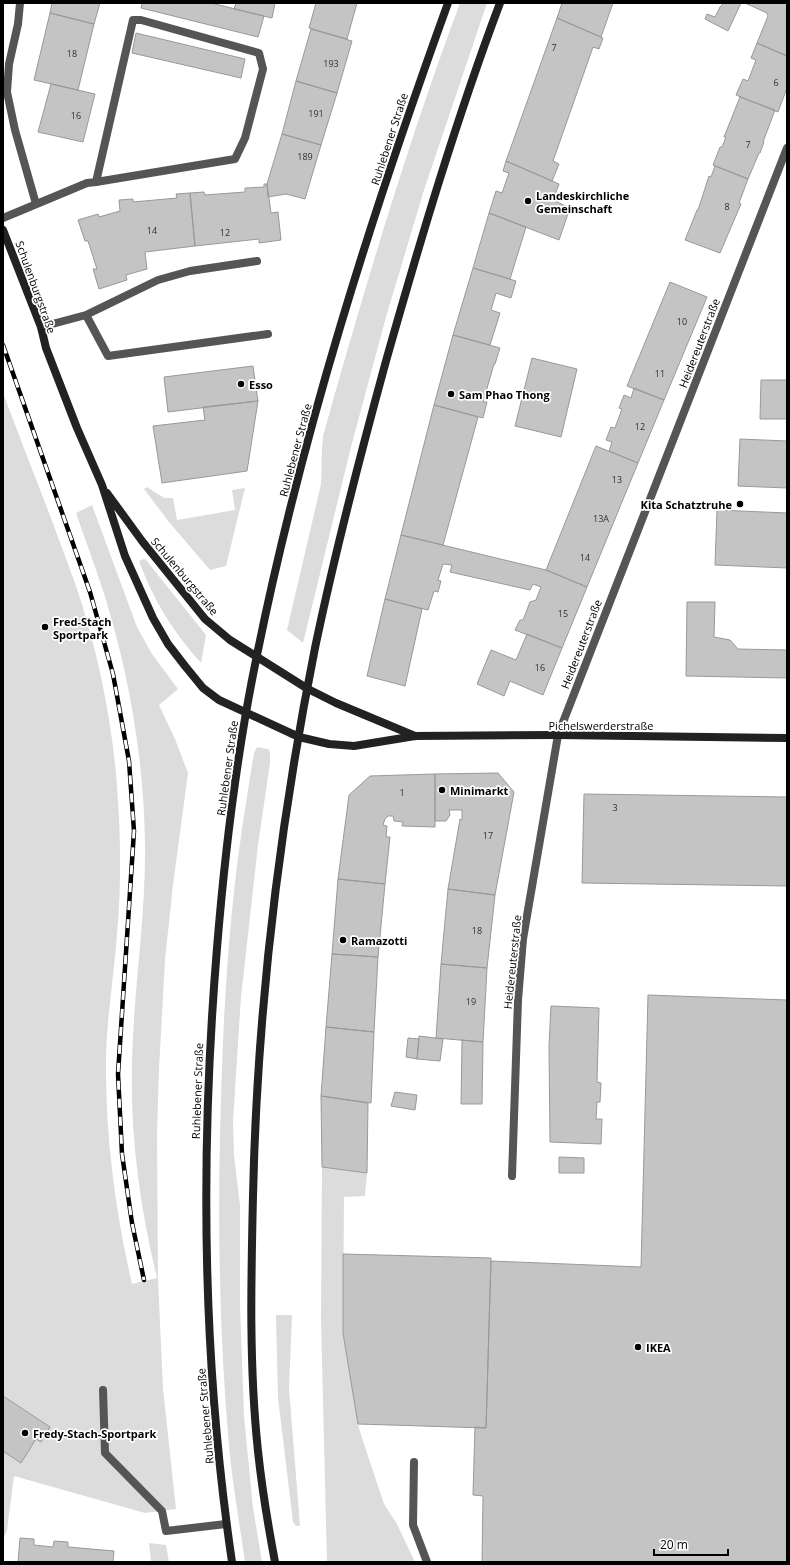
<svg xmlns="http://www.w3.org/2000/svg" width="790" height="1565" font-family="'Open Sans',sans-serif">
  <style>
    .green { fill: #dcdcdc }
    .building { fill: #c4c4c4; stroke: #999 }
    .lines { fill: none; stroke-linecap: round; stroke-linejoin: round }
    .lane { stroke: #555; stroke-width: 8 }
    .street { stroke: #555; stroke-width: 8 }
    .secondary { stroke: #222; stroke-width: 8 }
    .rail-casing { stroke: #000; stroke-width: 4.5 }
    .rail { stroke: #fff; stroke-width: 3; stroke-dasharray: 9; stroke-linecap: butt }
    .poi-dot { fill: #000; stroke: #fff; stroke-width: 1.5 }
    .labels { text-anchor: middle; dominant-baseline: central; stroke-width: 3.5; stroke-linejoin: round; paint-order: stroke }
    .number-label { font-size: 9px; fill: #313131 }
    .street-label { font-size: 11px; fill: #000; stroke: #fff }
    .poi-label { font-size: 11px; font-weight: bold; fill: #000; stroke: #fff; text-anchor: start }
  </style>
  <rect width="100%" height="100%" fill="#fff"/>
  <path class="green" d="M460,3h27l-63,187 -38,127 -35,130 -48,196 -16,-13 34,-146c1,-16 0,-32 2,-48 41,-146 84,-291 137,-433z
    M3,393c24,64 50,128 73,193 23,68 38,143 42,215 3,44 3,89 -1,133 -3,41 -10,82 -11,123 -1,77 9,153 26,227l25,-6c-19,-78 -29,-159 -24,-240 3,-65 13,-130 12,-195 -1,-72 -12,-145 -31,-215 -10,-39 -25,-77 -38,-115l16,-8 45,122 15,27 26,35 -19,16 16,34 13,34 -15,112 -8,75 -6,109 -2,63 1,146 5,111 13,120 -31,4 -131,-37 -7,54 -4,10z
    M147,487l17,11h9l4,22 58,-10 -3,-20 13,-2 -19,78 -16,4 -41,-48 -25,-33z
    M144,559l2,1 60,75 -5,28c-27,-30 -48,-63 -62,-102z
    M257,747l11,2 2,3v11l-12,82 -17,152 -8,124 1,34 6,51v99l4,111 9,92 9,54h-17c-5,-35 -11,-70 -15,-105 -12,-129 -13,-259 -8,-388 2,-62 6,-125 13,-187 5,-43 12,-86 19,-129z
    M322,1167l45,6 -2,23 -21,1 -1,136 15,91 3,11 23,69 13,20 18,38h-88l-6,-242z
    M276,1315h16l-3,73 11,138h-4l-3,-4 -15,-124z
    M149,1543l17,2 3,17h-18z"/>
  <path class="building" d="M52,3h48l-6,21 -44,-11z
    M142,3h69l53,13 -6,21 -117,-29z
    M236,3h39l-3,15 -38,-9z
    M316,3h41l-10,36 -38,-11z
    M562,3h51l-12,34 -44,-19z
    M724,3h17l-13,28 -23,-12 2,-5 8,3 5,-10z
    M745,3h42v53l-30,-13 11,-27 -1,-3z
    M50,13l44,11 -16,66 -44,-10z
    M557,18l46,20 -4,11 -6,-2 -40,114 6,3 -7,17 -46,-20z
    M311,29l41,12 -15,52 -41,-12z
    M136,33l109,26 -4,19 -109,-25z
    M757,43l30,13v32l-9,24 -42,-17 7,-16 5,2 8,-21 -5,-2z
    M296,81l41,12 -16,52 -39,-11z
    M51,84l44,10 -12,48 -45,-10z
    M740,97l35,13 -12,32h1l-4,11h-1l-11,26 -35,-14 7,-18h2l4,-10h-2z
    M282,134l39,11 -16,54 -19,-5 -18,3 -1,-13z
    M506,161l53,23 -6,16 17,8 -11,32 -70,-27 7,-22 6,2 7,-20 -6,-2z
    M715,166l33,13 -9,24 2,1 -21,49 -35,-13 12,-30h1l11,-34 2,1z
    M264,184h3l4,29 7,-1 3,28 -22,3v-4l-64,7 -5,-53 14,-1 1,3 40,-3v-4l19,-1z
    M190,193l5,53 -50,6 2,17 -21,6 1,5 -28,9 -6,-20h4l-9,-28h-3l-7,-21 20,-6 1,3 21,-6 -1,-11 14,-1v3l44,-4 -1,-4z
    M489,213l37,14 -16,52 -37,-11z
    M473,268l43,13 -5,17 -15,-5 -5,17 9,3 -10,32 -37,-10z
    M670,282l37,15 -43,103 -37,-14z
    M453,335l47,13 -5,16h-1l-11,38h4l-4,16 -49,-13z
    M532,358l45,11 -16,68 -46,-11z
    M253,366l5,35 -90,11 -4,-35z
    M761,380h26v39h-27z
    M634,388l30,12 -26,63 -29,-12 3,-9 -6,-2 5,-13 4,1 7,-19 -3,-1 5,-13 7,3z
    M258,401l-11,70 -85,12 -9,-57 52,-6 -2,-13z
    M434,405l44,12 -35,128 -42,-10z
    M740,439l47,2v47l-49,-2z
    M596,446l42,17 -51,124 -41,-17z
    M717,510l70,3v55l-72,-3z
    M401,535l145,35 41,17 -25,61 -47,-18 5,-10h3l7,-18 6,-2 5,-13 -8,-3 -3,6 -80,-18 2,-7 -9,-1 -5,16 3,1 -3,11 -4,-1 -6,19 -43,-11z
    M385,599l37,10 -17,77 -38,-10z
    M687,602h28l-1,35 16,3 8,9 49,1v28l-101,-2z
    M527,634l35,14 -19,47 -33,-14 -6,15 -27,-12 14,-34 25,10z
    M498,773l16,19 -19,103 -47,-6 12,-70 2,1v-10h-13l1,5 -4,6h-11v-47z
    M435,774v53l-33,-1 1,-4 -9,-1 -1,-5h-5l-3,3 -2,6 4,1 -1,11h4l-5,47 -47,-5 11,-84 21,-19z
    M584,794l203,3v89l-205,-3z
    M338,879l47,5 -7,73 -46,-3z
    M448,889l47,6 -8,73 -46,-4z
    M332,954l46,3 -4,75 -48,-5z
    M441,964l46,4 -4,74 -47,-4z
    M648,995l139,5v562h-305l1,-66 -10,-1 2,-68 11,1 5,-167 150,6z
    M551,1006l48,2 -2,74 4,1 -1,19h-3l-1,17h6l-1,25 -51,-2 -1,-95z
    M326,1027l48,5 -3,71 -50,-7z
    M419,1036l24,3 -3,22 -23,-2z
    M408,1038l11,1 -2,20 -11,-2z
    M462,1040l21,2 -1,62h-21z
    M395,1092l22,3 -2,15 -24,-4z
    M321,1096l47,7 -1,70 -45,-6z
    M559,1157l25,1v15h-25z
    M343,1254l148,4 -5,170 -128,-4 -15,-91z
    M3,1396l47,31 -9,15 -5,-3 -15,24 -18,-12z
    M20,1538l14,1v6l19,2 1,-6 14,1v5l46,4 -1,11h-95z"/>
  <g class="lines">
    <path class="lane" d="M20,3l-2,21 -9,40 -2,28 8,38 21,74
      M3,218l84,-35 9,-1 139,-23 10,-21 18,-69 -4,-16 -118,-33h-8l-37,162
      M86,315l72,-35 32,-9 67,-10
      M41,327l45,-12 22,41 160,-22
      M103,1390l2,63 57,58 4,20 60,-7
      M414,1462l-1,63 14,37"/>
    <path class="street" d="M512,1176l6,-176 5,-61 35,-204 229,-587"/>
    <path class="secondary" d="M3,230l38,97 5,21 31,80 25,57 23,71 28,62 15,26 17,22 18,22 16,12 80,37 30,7 25,2 61,-10 143,-1 229,3
      M107,493l35,48 63,78 25,21 78,49 28,14 79,33
      M232,1562c-30,-203 -32,-410 -15,-614 8,-98 20,-197 40,-293 45,-222 114,-439 191,-652
      M275,1562c-7,-37 -13,-73 -17,-111 -9,-84 -7,-170 -5,-255 4,-184 26,-368 62,-548 20,-96 45,-192 71,-287 34,-120 70,-241 114,-358"/>
    <g class="rail-casing">
      <path id="rail" d="M3,345l87,247 23,82 16,87 5,70 -16,243 4,80 10,69 12,57"/>
    </g>
    <use href="#rail" class="rail"/>
  </g>
  <g class="poi-dot">
    <circle cx="528" cy="201" r="4"/>
    <circle cx="241" cy="384" r="4"/>
    <circle cx="451" cy="394" r="4"/>
    <circle cx="740" cy="504" r="4"/>
    <circle cx="45" cy="627" r="4"/>
    <circle cx="442" cy="790" r="4"/>
    <circle cx="343" cy="940" r="4"/>
    <circle cx="638" cy="1347" r="4"/>
    <circle cx="25" cy="1433" r="4"/>
  </g>
  <g class="labels">
    <g class="number-label">
      <text x="554" y="47">7</text>
      <text x="72" y="53">18</text>
      <text x="331" y="63">193</text>
      <text x="776" y="82">6</text>
      <text x="316" y="113">191</text>
      <text x="76" y="115">16</text>
      <text x="748" y="144">7</text>
      <text x="305" y="156">189</text>
      <text x="727" y="206">8</text>
      <text x="152" y="230">14</text>
      <text x="225" y="232">12</text>
      <text x="682" y="321">10</text>
      <text x="660" y="373">11</text>
      <text x="640" y="426">12</text>
      <text x="617" y="479">13</text>
      <text x="601" y="518">13A</text>
      <text x="585" y="557">14</text>
      <text x="563" y="613">15</text>
      <text x="540" y="667">16</text>
      <text x="402" y="792">1</text>
      <text x="615" y="807">3</text>
      <text x="488" y="835">17</text>
      <text x="477" y="930">18</text>
      <text x="471" y="1001">19</text>
    </g>
    <g class="street-label">
      <text transform="translate(389 139) rotate(-72)">Ruhlebener Straße</text>
      <text transform="translate(36 287) rotate(70)">Schulenburgstraße</text>
      <text transform="translate(699 343) rotate(-69)">Heidereuterstraße</text>
      <text transform="translate(295 450) rotate(-75)">Ruhlebener Straße</text>
      <text transform="translate(185 576) rotate(50)">Schulenburgstraße</text>
      <text transform="translate(581 644) rotate(-69)">Heidereuterstraße</text>
      <text x="601" y="725">Pichelswerderstraße</text>
      <text transform="translate(227 768) rotate(-82)">Ruhlebener Straße</text>
      <text transform="translate(512 962) rotate(-84)">Heidereuterstraße</text>
      <text transform="translate(197 1091) rotate(-88)">Ruhlebener Straße</text>
      <text transform="translate(205 1416) rotate(-95)">Ruhlebener Straße</text>
    </g>
    <g class="poi-label">
      <text x="536" y="195">Landeskirchliche<tspan x="536" dy="13">Gemeinschaft</tspan></text>
      <text x="249" y="384">Esso</text>
      <text x="459" y="394">Sam Phao Thong</text>
      <text x="732" y="504" text-anchor="end">Kita Schatztruhe</text>
      <text x="53" y="621">Fred-Stach<tspan x="53" dy="13">Sportpark</tspan></text>
      <text x="450" y="790">Minimarkt</text>
      <text x="351" y="940">Ramazotti</text>
      <text x="646" y="1347">IKEA</text>
      <text x="33" y="1433">Fredy-Stach-Sportpark</text>
    </g>
  </g>
  <rect width="790" height="1565" fill="none" stroke="#000000" stroke-width="8"/>
  <path d="M654 1549v6h74v-6" fill="none" stroke="#000000" stroke-width="2"/>
  <text x="660" y="1549" font-size="12" fill="#000000" stroke="#ffffff" stroke-width="3" paint-order="stroke">20 m</text>
</svg>
